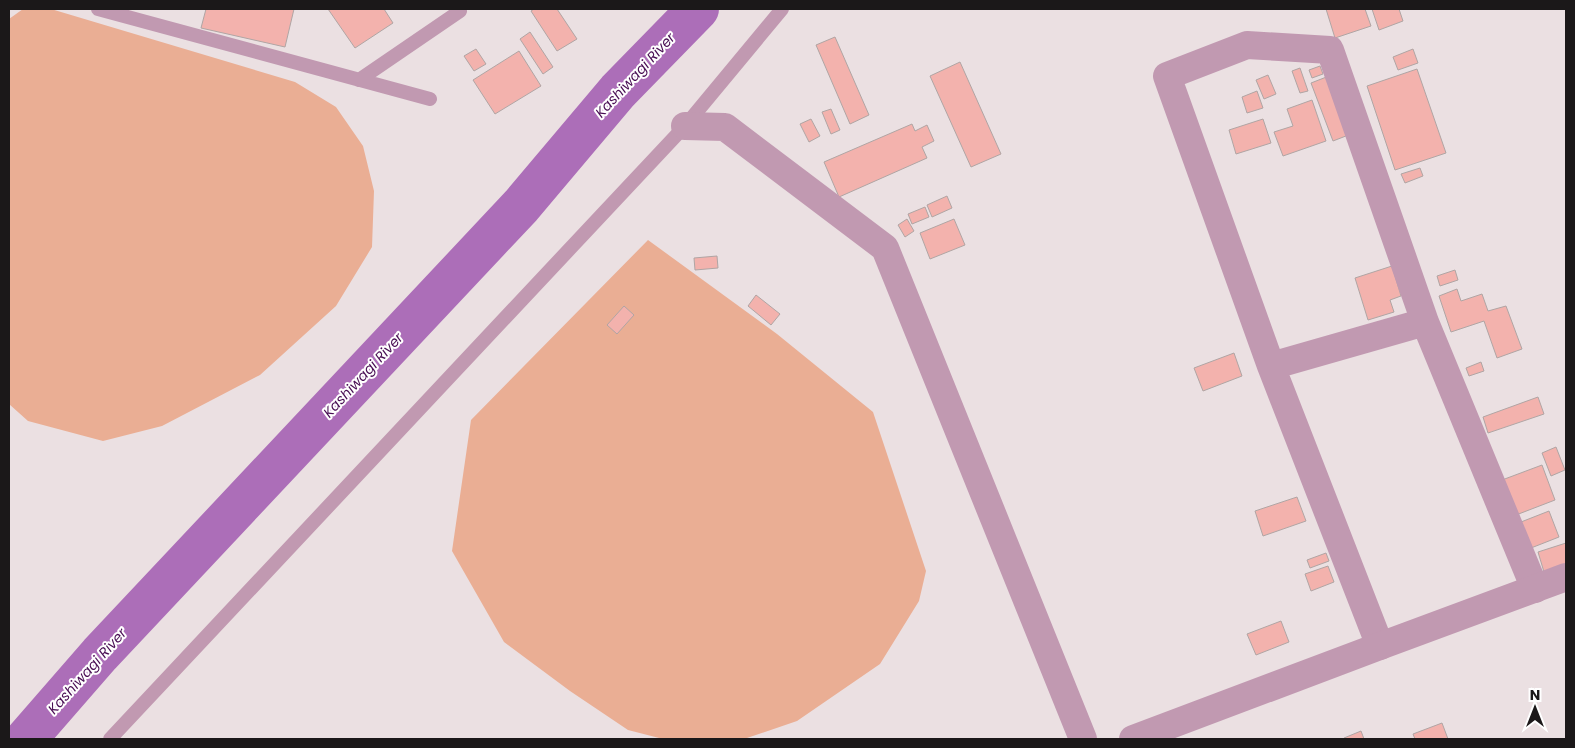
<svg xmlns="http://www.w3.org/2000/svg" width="1575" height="748" font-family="Poppins,sans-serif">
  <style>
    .green { fill: #eaae94 }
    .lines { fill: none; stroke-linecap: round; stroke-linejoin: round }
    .river { stroke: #ac6eb8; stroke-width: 42 }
    .building { fill: #f3b2ad; stroke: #b0a5a4 }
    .service { stroke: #c199b1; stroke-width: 14 }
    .minor { stroke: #c199b1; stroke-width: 28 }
    .tertiary { stroke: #c199b1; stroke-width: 28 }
    .labels { text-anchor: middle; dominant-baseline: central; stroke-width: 4; stroke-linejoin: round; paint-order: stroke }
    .water-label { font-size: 14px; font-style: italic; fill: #480d53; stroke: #fff }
  </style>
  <rect width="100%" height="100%" fill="#ebe0e2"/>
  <path class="green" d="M23,9h28l244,73 41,25 27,39 11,45 -2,56 -36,59 -76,69 -98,51 -59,15 -75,-20 -19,-17v-385z
    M648,240l129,94 96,78 53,159 -7,30 -39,63 -83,57 -53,18h-81l-35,-9 -58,-39 -66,-49 -52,-91 19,-131z"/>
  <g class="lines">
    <path class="river" d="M26,739l74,-85 421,-448 97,-115 80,-82"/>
  </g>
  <path class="building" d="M206,9h88l-9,38 -84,-19z
    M328,9h56l9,14 -38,25z
    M534,9h23l20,30 -20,12 -26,-40z
    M1326,9h39l6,17 -36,12z
    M1372,9h27l4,12 -24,9z
    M530,32l23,35 -10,7 -23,-35z
    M835,37l34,78 -19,9 -34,-79z
    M476,49l10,15 -12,7 -10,-15z
    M1413,49l5,14 -20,7 -5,-13z
    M519,51l22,35 -46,28 -22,-34z
    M960,62l41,92 -30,13 -41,-91z
    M1320,66l3,8 -11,4 -3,-8z
    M1300,68l8,23 -8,2 -8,-22z
    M1417,69l29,84 -51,17 -28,-84z
    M1268,75l8,19 -12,5 -8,-19z
    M1329,76l22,58 -18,7 -22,-58z
    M1257,91l6,17 -16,5 -5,-16z
    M1312,100l14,41 -43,15 -9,-24 19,-6 -6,-17z
    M831,109l9,21 -9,4 -9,-22z
    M811,119l9,17 -11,6 -9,-18z
    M1263,119l8,24 -35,11 -7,-24z
    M912,124l3,7 12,-6 7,16 -12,6 5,11 -88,39 -15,-35z
    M1420,168l3,8 -18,7 -4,-9z
    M947,196l5,12 -20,9 -5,-12z
    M925,207l4,10 -17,7 -4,-10z
    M907,219l7,12 -9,6 -7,-12z
    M954,219l11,26 -35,14 -10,-26z
    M717,256l1,12 -23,2 -1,-12z
    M1392,266l9,30 -11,4 4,12 -26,8 -13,-42z
    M1455,270l3,10 -18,6 -3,-10z
    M1457,289l4,12 21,-7 6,17 18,-5 16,43 -25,9 -13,-37 -33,11 -12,-36z
    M756,295l24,19 -9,11 -23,-19z
    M624,306l10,9 -17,19 -10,-9z
    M1234,353l8,23 -39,15 -9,-23z
    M1481,362l3,9 -15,5 -3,-8z
    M1538,397l6,17 -56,19 -5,-16z
    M1556,447l9,23 -14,6 -9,-23z
    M1542,465l13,35 -39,15 -14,-35z
    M1297,497l9,24 -43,15 -8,-25z
    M1549,511l10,26 -28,11 -10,-26z
    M1566,543v21l-22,8 -6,-20z
    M1326,553l3,8 -19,7 -3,-8z
    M1328,566l6,16 -23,9 -6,-17z
    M1281,621l8,21 -33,13 -9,-21z
    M1442,723l6,16h-33l-2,-5z
    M1361,731l3,8h-19l-1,-1z"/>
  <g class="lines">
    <path class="service" d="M98,9l332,90
      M359,80l101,-69 -1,-2
      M110,739l575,-613 97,-117"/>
    <path class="minor" d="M685,126l40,1 160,121 198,491
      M1271,366l154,-44
      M1380,646l-109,-280 -104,-290 80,-31 83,5 95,272 110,267"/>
    <path class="tertiary" d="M1133,739l247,-93 186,-69"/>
  </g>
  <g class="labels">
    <g class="water-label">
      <text transform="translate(635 75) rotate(-47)">Kashiwagi River</text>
      <text transform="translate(363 375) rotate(-47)">Kashiwagi River</text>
      <text transform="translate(87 671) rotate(-48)">Kashiwagi River</text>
    </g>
  </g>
  <rect width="1575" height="748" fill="none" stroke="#1b1819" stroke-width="20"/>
  <g transform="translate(1535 708)" stroke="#ffffff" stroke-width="4" paint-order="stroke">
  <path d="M0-4L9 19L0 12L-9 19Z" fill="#1b1819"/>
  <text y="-8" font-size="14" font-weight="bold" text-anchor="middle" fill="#1b1819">N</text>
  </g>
</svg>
